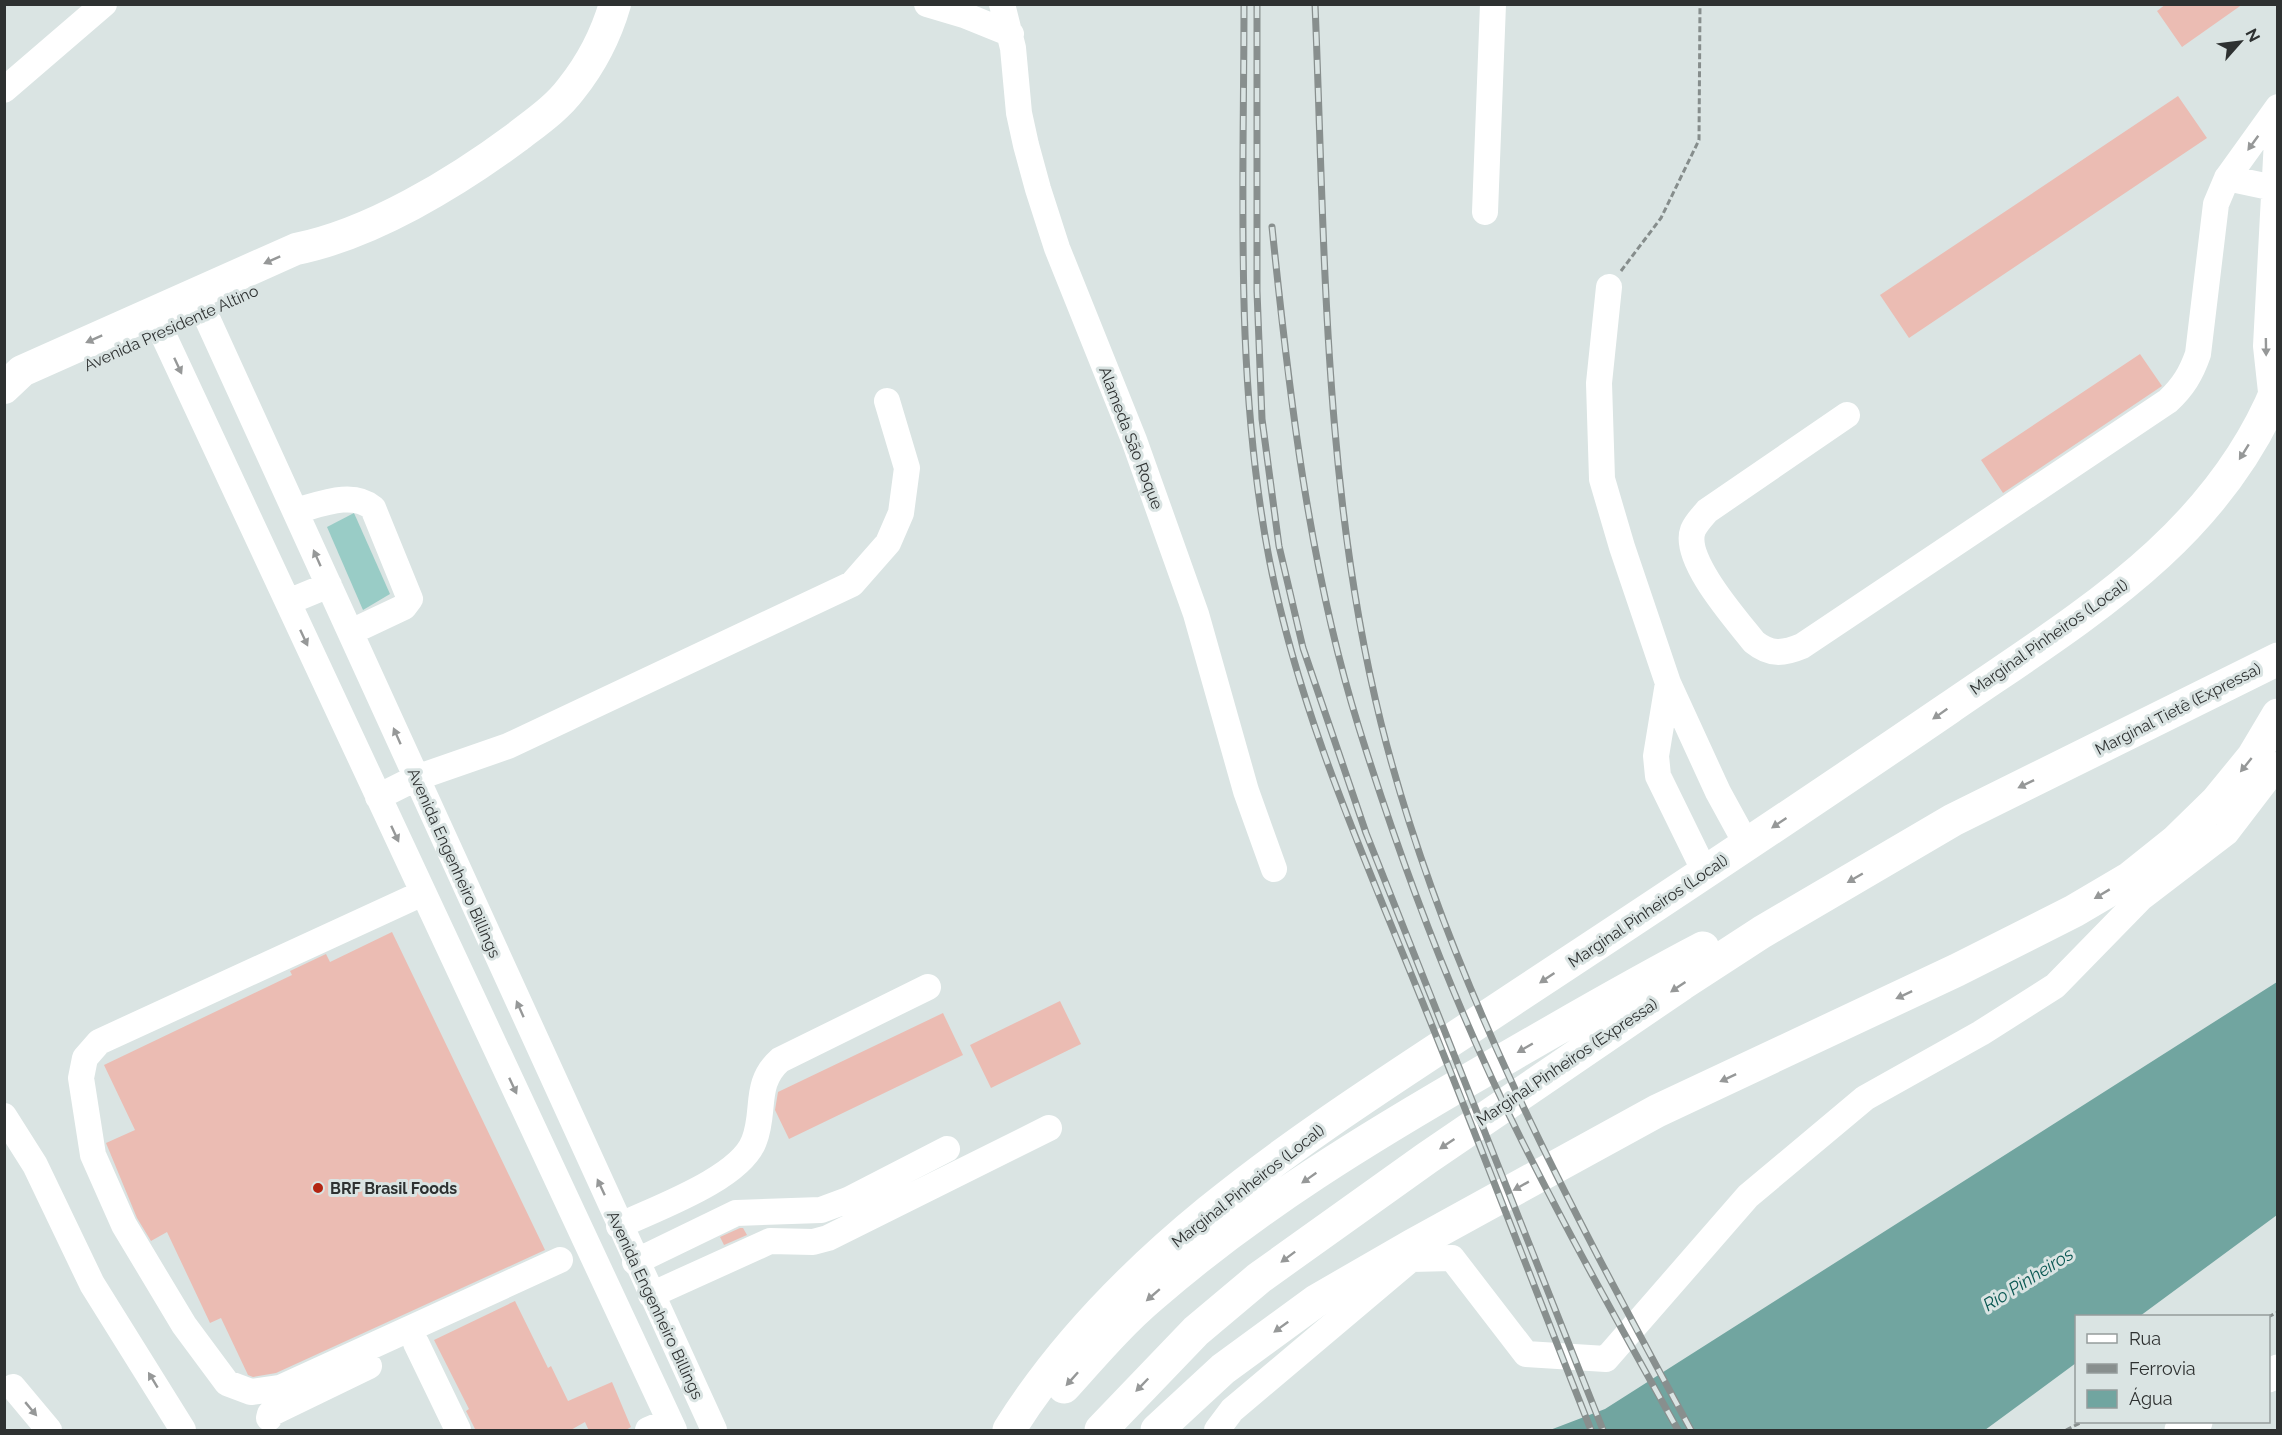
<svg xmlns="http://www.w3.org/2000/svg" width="2282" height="1435" font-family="Raleway,sans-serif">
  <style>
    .green { fill: #99ccc6 }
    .water { fill: #71a5a0 }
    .building { fill: #ebbcb3 }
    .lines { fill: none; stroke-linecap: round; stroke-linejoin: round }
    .path { stroke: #868d8c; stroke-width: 3; stroke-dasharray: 6 3; stroke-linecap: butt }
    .minor { stroke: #fff; stroke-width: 26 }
    .major { stroke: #fff; stroke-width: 32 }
    .highway { stroke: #fff; stroke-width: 33 }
    .rail-casing { stroke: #888f8e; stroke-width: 7 }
    .rail { stroke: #dae4e3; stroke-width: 4.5; stroke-dasharray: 14; stroke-linecap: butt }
    .oneway { fill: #969898 }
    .poi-dot { fill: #b32512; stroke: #dae4e3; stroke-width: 2 }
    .labels { text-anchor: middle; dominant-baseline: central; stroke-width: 6; stroke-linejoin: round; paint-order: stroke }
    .street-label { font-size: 16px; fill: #2e3131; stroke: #dae4e3 }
    .poi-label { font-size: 16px; font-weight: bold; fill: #2e3131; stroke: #dae4e3; text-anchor: start }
    .water-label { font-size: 18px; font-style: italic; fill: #0b5853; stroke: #dae4e3 }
  </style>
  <rect width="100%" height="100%" fill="#dae4e3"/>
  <path class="green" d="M354,513l36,81 -27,16 -36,-83z"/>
  <path class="water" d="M2277,982v233l-137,101h-64v47l-91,67h-435l55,-21z"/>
  <path class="building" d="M2166,4h77l-61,43 -25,-36z
    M2178,96l29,42 -298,200 -29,-43z
    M2140,354l22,32 -159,107 -22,-33z
    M392,932l153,318 -269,123 -23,4 -5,-2 -27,-57 -11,5 -43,-91 -16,9 -14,-23 -31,-75 29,-13 -31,-65 188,-90 -2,-4 36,-17 4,8z
    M1060,1001l21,43 -90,44 -21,-43z
    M943,1013l20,42 -174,84 -14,-29 3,-18z
    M740,1228h3l4,7 -23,10 -4,-8z
    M515,1301l33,67 3,-2 17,35 44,-19 19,45 -7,4h-35l-4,-9 -16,9h-93l-10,-20 3,-2 -35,-69z"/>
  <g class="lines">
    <path class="path" d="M1621,271l40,-53 38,-78 1,-136
      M2268,1317l10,-5
      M2066,1430l16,-8"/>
    <path class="minor" d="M927,4l37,11 47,19
      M1002,4l11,44 6,65 7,32 12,44 19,59 77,192 62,174 50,177 28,78
      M4,90l100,-86
      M2227,178l47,10
      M1485,212l8,-208
      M1609,287l-10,96 3,96 20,68 46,136 50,109 29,53
      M196,294l518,1136
      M153,313l521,1117
      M2272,401l-6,-55 12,-225
      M1847,415l-140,96c-5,6 -11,12 -14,19 -11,29 43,89 61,112 16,13 29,12 48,4l366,-245c15,-14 23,-27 30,-47l18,-150 11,-26 51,-71
      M295,511c24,-6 57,-21 78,-3l37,91 -6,8 -53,25
      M288,602l41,-17
      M1668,683l-12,73 2,20 47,96
      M378,797l38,-19 92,-32 344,-162 36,-41 13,-30 6,-45 -20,-67
      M423,893l-324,149 -14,16 -4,20 12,77 31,70 60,100 43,58 24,9 29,-4 280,-128
      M4,1116l31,49 57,119 91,146
      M619,1226c35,-17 121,-47 135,-85 12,-30 -1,-57 26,-81l148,-73
      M635,1262l101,-49 85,-3 27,-10 99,-51
      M651,1295l119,-54 43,1 15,-4 221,-110
      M416,1343l42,87
      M13,1387l36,43
      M269,1418l1,-4 99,-48
      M648,1430l21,-9
      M1217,1430l15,-20 179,-151 41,-1 74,96 80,5 142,-163 117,-98 116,-65 74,-47 86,-88 85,-65 52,-68"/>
    <path class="major" d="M4,388l18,-17 274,-122c75,-15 159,-66 221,-112 18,-14 40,-29 54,-48 20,-25 35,-54 44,-85"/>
    <path class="highway" d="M2268,1376l10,-5
      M1064,1387c28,-31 56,-64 88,-91 103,-90 219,-160 337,-228 71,-41 141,-82 214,-120
      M1009,1430c118,-189 321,-309 503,-430 146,-96 292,-193 437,-292 129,-89 267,-168 329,-321
      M1101,1430l95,-99 63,-53 168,-120 255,-174 80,-52 191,-112 325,-161
      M1157,1430l66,-61 93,-68 97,-56 244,-134 300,-141 117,-59 56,-33 45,-36 42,-41 36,-44 25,-42
      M2181,1430l15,-8"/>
    <g class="rail-casing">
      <path id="rail" d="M1244,4c0,186 -10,376 26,559 30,150 89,282 146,423 60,147 116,296 175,444
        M1257,4v287l5,128 17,127 24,102 63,185 237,597
        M1315,4c10,240 8,485 66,719 63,252 187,480 310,707
        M1272,227c17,166 37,341 87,501 44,141 97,282 163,413 49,98 103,194 156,289"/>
    </g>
    <use href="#rail" class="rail"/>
  </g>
  <defs><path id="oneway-solid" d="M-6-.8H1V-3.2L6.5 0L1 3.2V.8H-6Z" transform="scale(1.5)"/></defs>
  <g class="oneway">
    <use href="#oneway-solid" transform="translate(2253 143) rotate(126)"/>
    <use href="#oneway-solid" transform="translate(272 260) rotate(156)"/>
    <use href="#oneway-solid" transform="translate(94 339) rotate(156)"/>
    <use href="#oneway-solid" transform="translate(2266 347) rotate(89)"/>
    <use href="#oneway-solid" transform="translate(178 366) rotate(65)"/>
    <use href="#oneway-solid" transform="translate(2244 452) rotate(122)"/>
    <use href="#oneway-solid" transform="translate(317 558) rotate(-114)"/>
    <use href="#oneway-solid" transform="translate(304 638) rotate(65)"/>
    <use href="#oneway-solid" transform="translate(1940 714) rotate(145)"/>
    <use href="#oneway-solid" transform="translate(397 736) rotate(-114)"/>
    <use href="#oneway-solid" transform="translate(2246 765) rotate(129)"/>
    <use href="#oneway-solid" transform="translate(2026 784) rotate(154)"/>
    <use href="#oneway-solid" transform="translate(1779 823) rotate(146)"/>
    <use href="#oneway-solid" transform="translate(395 834) rotate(65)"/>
    <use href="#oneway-solid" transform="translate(1855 878) rotate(150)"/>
    <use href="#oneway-solid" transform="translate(2102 894) rotate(149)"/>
    <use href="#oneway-solid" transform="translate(1547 978) rotate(146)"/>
    <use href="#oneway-solid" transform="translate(1678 987) rotate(146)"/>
    <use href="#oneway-solid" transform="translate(1904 995) rotate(155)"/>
    <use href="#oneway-solid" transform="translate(520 1009) rotate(-114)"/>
    <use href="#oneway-solid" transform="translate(1525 1048) rotate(150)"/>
    <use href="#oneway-solid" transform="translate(1728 1078) rotate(155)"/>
    <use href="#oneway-solid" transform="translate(513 1086) rotate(65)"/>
    <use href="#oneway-solid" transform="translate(1447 1144) rotate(146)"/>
    <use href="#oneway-solid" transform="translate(1309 1178) rotate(145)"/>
    <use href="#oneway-solid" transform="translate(1521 1186) rotate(151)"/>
    <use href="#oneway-solid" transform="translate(601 1187) rotate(-115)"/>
    <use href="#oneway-solid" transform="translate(1288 1257) rotate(143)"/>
    <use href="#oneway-solid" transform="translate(1153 1295) rotate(139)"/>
    <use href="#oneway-solid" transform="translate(1281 1327) rotate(144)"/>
    <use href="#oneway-solid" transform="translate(1072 1379) rotate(132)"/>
    <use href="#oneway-solid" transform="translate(153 1380) rotate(-121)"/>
    <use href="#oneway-solid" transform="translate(1142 1385) rotate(134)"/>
    <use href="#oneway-solid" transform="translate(31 1409) rotate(50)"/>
  </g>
  <circle class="poi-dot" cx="318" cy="1188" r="6"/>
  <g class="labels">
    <g class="street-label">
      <text transform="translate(171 328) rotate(-24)">Avenida Presidente Altino</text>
      <text transform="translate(1131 438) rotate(69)">Alameda São Roque</text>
      <text transform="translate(2049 637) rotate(-35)">Marginal Pinheiros (Local)</text>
      <text transform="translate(2178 709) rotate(-27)">Marginal Tietê (Expressa)</text>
      <text transform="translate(454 863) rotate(66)">Avenida Engenheiro Billings</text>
      <text transform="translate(1648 911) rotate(-34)">Marginal Pinheiros (Local)</text>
      <text transform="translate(1567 1062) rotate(-34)">Marginal Pinheiros (Expressa)</text>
      <text transform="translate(1248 1186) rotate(-38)">Marginal Pinheiros (Local)</text>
      <text transform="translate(655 1305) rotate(65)">Avenida Engenheiro Billings</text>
    </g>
    <g class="poi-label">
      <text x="330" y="1188">BRF Brasil Foods</text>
    </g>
    <g class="water-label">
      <text transform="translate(2028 1279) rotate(-32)">Rio Pinheiros</text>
    </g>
  </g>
  <rect width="2282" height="1435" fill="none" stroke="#2e3131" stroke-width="12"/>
  <rect x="2075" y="1315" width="195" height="108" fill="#dae4e3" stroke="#959c9c" stroke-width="1.5"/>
  <rect x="2087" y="1334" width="30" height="9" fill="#ffffff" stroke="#959c9c" stroke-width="1.5"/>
  <text x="2129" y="1345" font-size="18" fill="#2e3131">Rua</text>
  <rect x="2087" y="1364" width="30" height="9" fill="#888f8e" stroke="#959c9c" stroke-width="1.5"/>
  <text x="2129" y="1375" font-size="18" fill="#2e3131">Ferrovia</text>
  <rect x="2087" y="1390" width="30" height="18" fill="#71a5a0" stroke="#959c9c" stroke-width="1.5"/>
  <text x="2129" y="1405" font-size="18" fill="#2e3131">Água</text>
  <g transform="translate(2240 42) rotate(62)" stroke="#dae4e3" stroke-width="4.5" paint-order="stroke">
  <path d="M0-4.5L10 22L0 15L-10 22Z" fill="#2e3131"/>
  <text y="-9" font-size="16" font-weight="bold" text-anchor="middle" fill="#2e3131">N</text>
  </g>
</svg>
